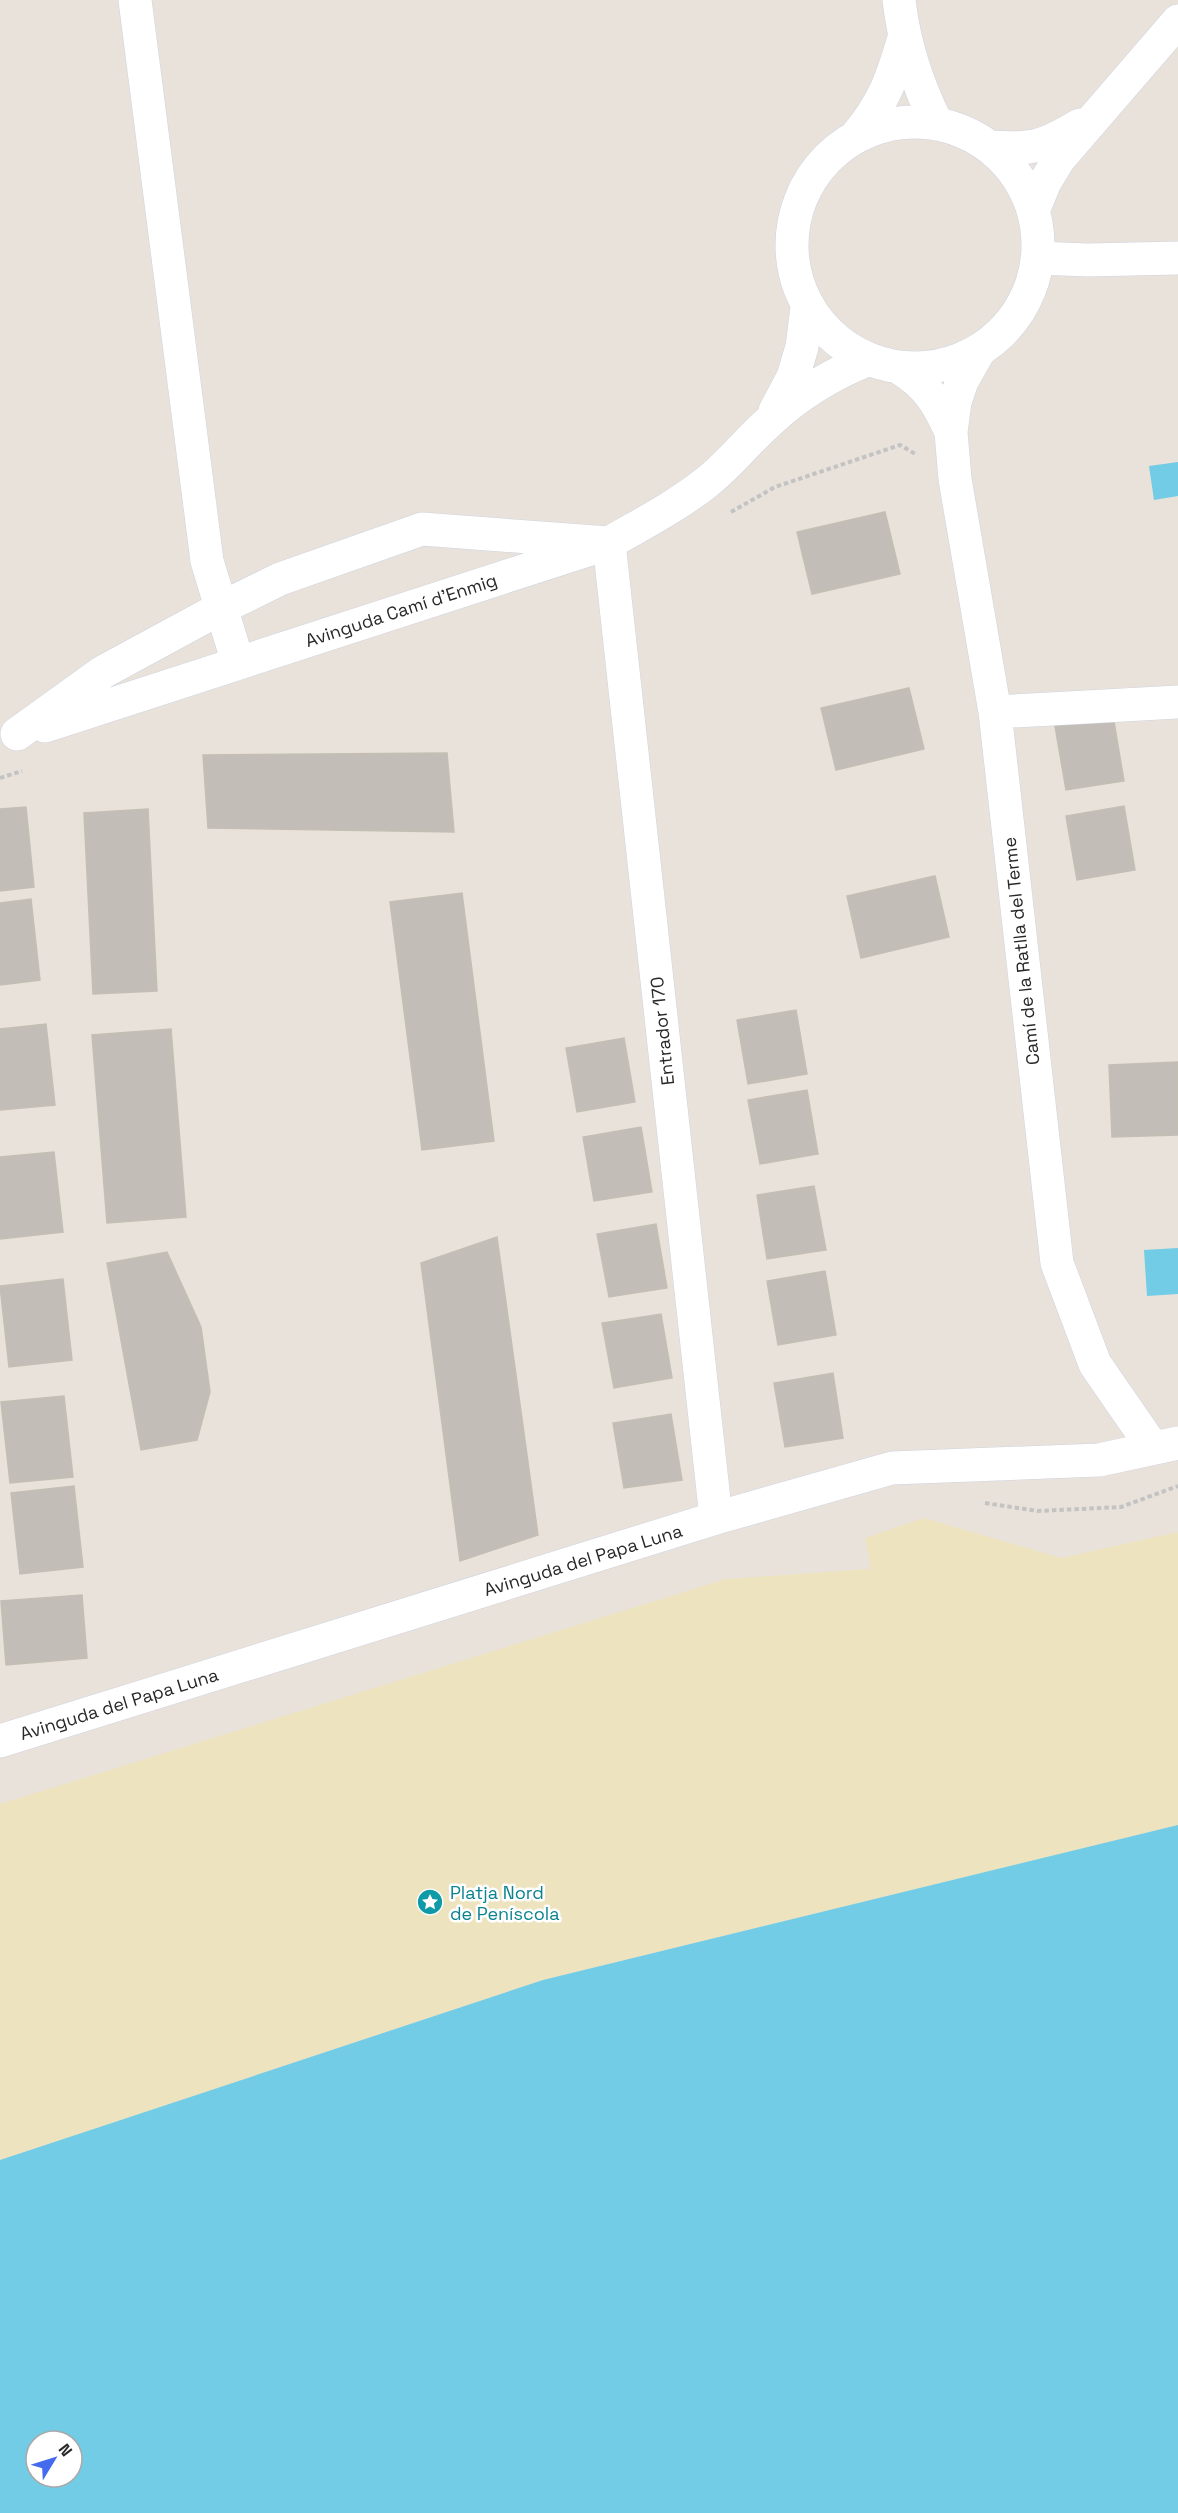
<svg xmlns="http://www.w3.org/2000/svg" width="1178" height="2513" font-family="'Space Grotesk',sans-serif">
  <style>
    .sand { fill: #ede4bf }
    .water { fill: #73cce5; fill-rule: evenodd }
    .building { fill: #c2bdb6; stroke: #c4beb4; stroke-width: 1.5 }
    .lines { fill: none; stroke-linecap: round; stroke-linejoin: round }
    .minor-casing { stroke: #d0d3e0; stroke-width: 34 }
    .path { stroke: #c3c3c3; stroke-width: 4; stroke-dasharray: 4.5 3; stroke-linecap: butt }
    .minor { stroke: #fff; stroke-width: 33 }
    .labels { text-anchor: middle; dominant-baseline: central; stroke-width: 5; stroke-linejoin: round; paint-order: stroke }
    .street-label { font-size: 18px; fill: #282828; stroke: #fff }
    .culture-label { font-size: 18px; fill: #0d838f; stroke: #fff; text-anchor: start }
  </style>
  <rect width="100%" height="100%" fill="#e9e2da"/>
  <path class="sand" d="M924,1518l137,40 117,-26v293l-635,155 -543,180v-356l726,-225 145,-10 -6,-31z"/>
  <path class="water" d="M1178,462v34l-24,4 -5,-34z
    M1178,1248v46l-31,2 -3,-46z
    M1178,1825v688h-1178v-353l543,-180zM36,2441h36v36h-36z"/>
  <path class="building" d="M885,512l15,62 -88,20 -15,-62z
    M909,688l15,61 -88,21 -15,-62z
    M1113,716l11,65 -58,9 -11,-64z
    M447,753l7,79 -246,-4 -5,-73z
    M1124,806l11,64 -58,10 -11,-64z
    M26,807l8,80 -34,4v-82z
    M148,809l9,182 -64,3 -9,-181z
    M935,876l14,61 -88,21 -14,-62z
    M462,893l32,248 -72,9 -32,-248z
    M31,899l9,81 -40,5v-82z
    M796,1010l11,64 -59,10 -11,-64z
    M46,1024l9,81 -55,5v-81z
    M171,1029l15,188 -79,6 -15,-188z
    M624,1038l11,64 -58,10 -11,-64z
    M1178,1062v73l-66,2 -3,-72z
    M807,1090l11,64 -58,10 -12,-64z
    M641,1127l11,65 -58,9 -11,-64z
    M54,1152l9,80 -63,7v-82z
    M814,1186l12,64 -59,9 -10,-64z
    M656,1224l11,64 -58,9 -12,-63z
    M497,1237l41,298 -78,26 -39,-298z
    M167,1252l34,75 9,65 -13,48 -56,10 -34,-187z
    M825,1271l11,64 -58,10 -11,-64z
    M63,1279l9,81 -63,7 -9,-81z
    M661,1314l11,64 -58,10 -12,-65z
    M833,1373l10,65 -58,9 -11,-64z
    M64,1396l9,81 -63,6 -9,-81z
    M671,1414l11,66 -58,8 -11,-65z
    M74,1486l9,81 -63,7 -9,-81z
    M82,1595l5,63 -81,7 -5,-64z"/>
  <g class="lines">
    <g class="minor-casing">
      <path id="minor" d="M135,0l72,561 31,102
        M899,0c5,44 18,84 38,124
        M792 245a123 123 0 1 1 246 0a123 123 0 1 1-246 0Z
        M857,135c27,-33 35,-56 47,-97
        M989,147c44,3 54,0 91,-22
        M1033,211l12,-29 14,-23 119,-138
        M1037,258l51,2 90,-2
        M979,351l-17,30 -7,21 -4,30 4,47 40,233 62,551 38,101 58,84
        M901,369c27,17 37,34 50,63
        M775,411l18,-34 9,-30 5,-40
        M995,712l183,-10
        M45,726l564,-183c33,-19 68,-37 98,-61 23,-18 41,-42 63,-61 29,-27 60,-46 97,-61
        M17,734l86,-62 118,-64 59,-29 142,-50 187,14 107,975
        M0,1741l716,-223 176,-50 207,-8 79,-17"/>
    </g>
    <path class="path" d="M731,512l44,-25 125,-42 17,10
      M0,778l22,-7
      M985,1503l53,8 83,-4 57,-21"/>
    <use href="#minor" class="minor"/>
  </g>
  <defs>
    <g id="sight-disc" transform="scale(1.35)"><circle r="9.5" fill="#0f9aa8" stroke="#fff"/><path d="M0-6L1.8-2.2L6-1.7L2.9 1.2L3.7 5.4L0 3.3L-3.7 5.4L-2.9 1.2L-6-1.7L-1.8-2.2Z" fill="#fff"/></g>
  </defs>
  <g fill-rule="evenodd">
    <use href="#sight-disc" x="430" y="1902"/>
  </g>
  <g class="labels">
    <g class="street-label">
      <text transform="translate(401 610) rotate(-18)">Avinguda Camí d'Enmig</text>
      <text transform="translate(1021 951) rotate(-96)">Camí de la Ratlla del Terme</text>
      <text transform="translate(662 1031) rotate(-96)">Entrador 170</text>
      <text transform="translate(583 1560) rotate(-17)">Avinguda del Papa Luna</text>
      <text transform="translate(119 1704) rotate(-17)">Avinguda del Papa Luna</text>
    </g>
    <g class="culture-label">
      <text x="450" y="1892">Platja Nord<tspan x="450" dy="21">de Peníscola</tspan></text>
    </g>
  </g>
  <g transform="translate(54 2459) rotate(52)"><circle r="28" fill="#ffffff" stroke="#a9a9a9" stroke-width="1.5"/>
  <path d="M0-4.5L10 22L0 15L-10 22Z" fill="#446aed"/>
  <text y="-9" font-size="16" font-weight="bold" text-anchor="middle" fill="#282828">N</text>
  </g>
</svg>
